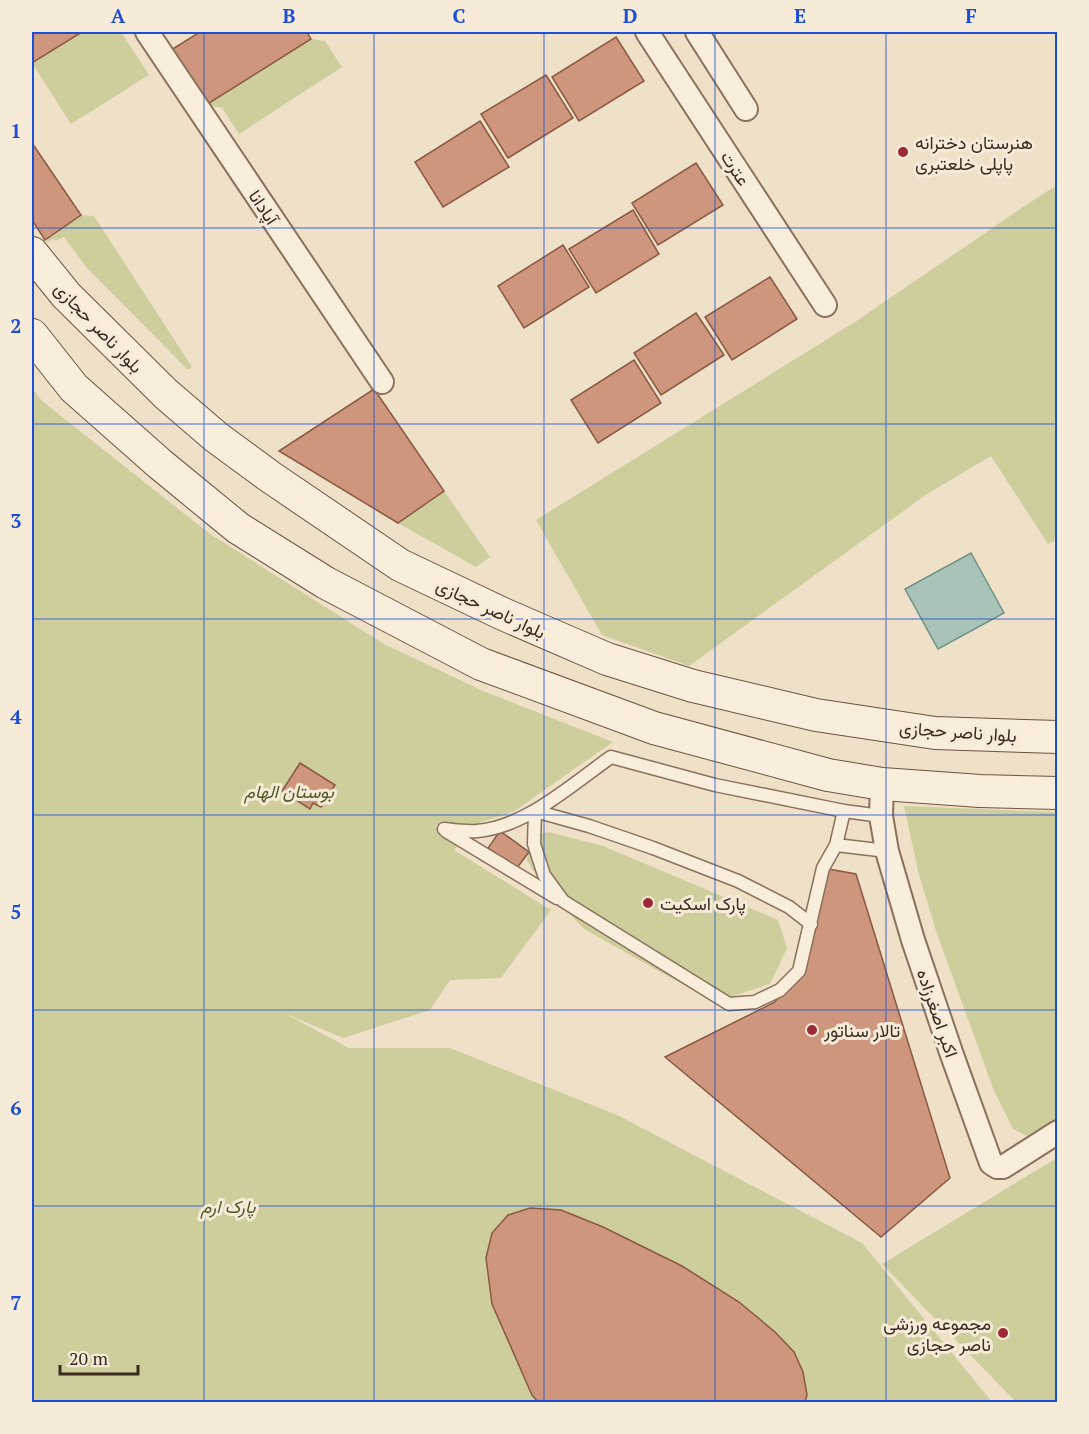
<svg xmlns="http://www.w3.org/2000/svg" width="1089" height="1434" font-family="'PT Serif',Vazirmatn,serif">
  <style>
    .green { fill: #cdce9b }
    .water { fill: #a9c3b9; stroke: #6f9286; stroke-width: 1.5 }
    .building { fill: #ce977d; stroke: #8b5842; stroke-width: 1.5 }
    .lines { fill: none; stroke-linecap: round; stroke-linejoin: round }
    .lane-casing { stroke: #8c715c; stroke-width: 15 }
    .street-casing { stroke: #8c715c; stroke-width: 26 }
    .secondary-casing { stroke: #6e523f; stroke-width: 34 }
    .lane { stroke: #f9eedc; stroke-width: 12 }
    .street { stroke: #f9eedc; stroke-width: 22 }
    .secondary { stroke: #f9eedc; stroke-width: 32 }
    .grid { fill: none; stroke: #1d4ed8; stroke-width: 1.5; stroke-opacity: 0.55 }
    .poi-dot { fill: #9c2b37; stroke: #f6ead8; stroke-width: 2 }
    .labels { text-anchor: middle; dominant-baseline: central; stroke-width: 6; stroke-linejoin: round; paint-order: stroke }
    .poi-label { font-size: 18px; fill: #3c2b20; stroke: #f6ead8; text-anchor: start }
    .street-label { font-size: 18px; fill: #3c2b20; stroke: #f6ead8 }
    .park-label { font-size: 18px; font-style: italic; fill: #515926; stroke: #f6ead8 }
    .neatline { fill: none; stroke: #1d4ed8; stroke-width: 2 }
    .grid-label { font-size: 20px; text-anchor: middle; font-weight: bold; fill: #1d4ed8 }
  </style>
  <rect width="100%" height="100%" fill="#efe0c8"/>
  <path class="green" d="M82,32h39l28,43 -78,49 -39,-61z
    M311,39l14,2 17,26 -103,67 -17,-26 -16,-3z
    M1057,185v355l-9,4 -57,-88 -64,38 -238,172 -87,-31 -66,-115 322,-200 165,-113z
    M81,215l13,1 98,151 -4,3 -101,-102 -23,-31 -8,4 -3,-2 -5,3 -3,-2z
    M32,388l10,13 168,133 174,110 99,47 130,51 -100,70 -32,10 -27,28 97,60 -50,68 -51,2 -20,30 -87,28 -59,-25 65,35h101l167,67 245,128 130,159h-960z
    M444,491l46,66 -14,10 -78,-44z
    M904,806l153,6v309l-25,17 -19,-9 -19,-38 -58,-160 -18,-60z
    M549,832l54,14 175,74 9,28 -17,36 -56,18 -130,-73 -41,-43 -16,-26 3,-24z
    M1057,1158v244h-41l-134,-138z"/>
  <path class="water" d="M971,553l33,60 -66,36 -33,-60z"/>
  <path class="building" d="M32,32h50l-50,31z
    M200,32h107l4,7 -105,66 -35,-55z
    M616,37l28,44 -65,40 -27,-44z
    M546,75l27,43 -65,40 -27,-44z
    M480,121l29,46 -66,40 -28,-45z
    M32,143l49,72 -36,25 -13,-20z
    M696,163l27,42 -65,40 -26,-42z
    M633,210l26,44 -63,39 -27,-44z
    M563,245l26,42 -65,41 -26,-42z
    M770,277l27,42 -65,41 -27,-43z
    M696,313l28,42 -63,40 -27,-42z
    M634,360l27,43 -63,40 -27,-43z
    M374,389l70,102 -46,32 -119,-72z
    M300,763l35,22 -14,22 -8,-4 -3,6 -28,-18z
    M500,831l29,21 -12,16 -29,-20z
    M823,868l33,6 94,304 -69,59 -216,-180 110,-55 34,-48z
    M530,1208l31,2 42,17 79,39 57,36 36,30 19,20 9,20 4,23 -2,7h-267l-6,-7 -40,-91 -6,-46 6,-25 16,-18z"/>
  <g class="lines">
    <g class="lane-casing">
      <path id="lane" d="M844,811l37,5
        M444,829c10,1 22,3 33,2 49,-4 94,-46 134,-74l104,28 129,26 -8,34
        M446,831l111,67
        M811,924l-22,-17 -51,-26 -85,-33 -64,-22 -54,-15 -1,33 10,31 19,26 166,103 26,-2 25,-12 19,-19 24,-103 13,-23 51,6"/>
    </g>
    <g class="street-casing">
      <path id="street" d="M147,32l235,350
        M647,32l178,273
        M697,32l49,77
        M882,784l-1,32 6,35 26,89 39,115 39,108 6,4h6l55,-35"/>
    </g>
    <g class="secondary-casing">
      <path id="secondary" d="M32,253l34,42 100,99 50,43 53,39 131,89 103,49 104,45 86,27 123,29 119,18 123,4
        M32,335l42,53 86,76 78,64 88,55 155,81 173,64 174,47 54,9 98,7 78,2"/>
    </g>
    <use href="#lane" class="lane"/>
    <use href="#street" class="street"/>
    <use href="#secondary" class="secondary"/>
  </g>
  <path class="grid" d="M204,32v1370M374,32v1370M544,32v1370M715,32v1370M886,32v1370M32,228h1026M32,424h1026M32,619h1026M32,815h1026M32,1010h1026M32,1206h1026"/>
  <g class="poi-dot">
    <circle cx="903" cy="152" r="6"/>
    <circle cx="648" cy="903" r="6"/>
    <circle cx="812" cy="1030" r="6"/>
    <circle cx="1003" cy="1333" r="6"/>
  </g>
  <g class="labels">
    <g class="poi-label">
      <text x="915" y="142">هنرستان دخترانه<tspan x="915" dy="21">پاپلی خلعتبری</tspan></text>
      <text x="660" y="903">پارک اسکیت</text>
      <text x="824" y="1030">تالار سناتور</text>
      <text x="991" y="1323" text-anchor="end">مجموعه ورزشی<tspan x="991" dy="21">ناصر حجازی</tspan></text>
    </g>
    <g class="street-label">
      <text transform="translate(736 168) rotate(57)">عترت</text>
      <text transform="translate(264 207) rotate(56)">آپادانا</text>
      <text transform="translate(99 327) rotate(46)">بلوار ناصر حجازی</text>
      <text transform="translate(491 608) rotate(25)">بلوار ناصر حجازی</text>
      <text transform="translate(958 731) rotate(4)">بلوار ناصر حجازی</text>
      <text transform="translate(938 1013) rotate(71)">اکبر اصغرزاده</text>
    </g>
    <g class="park-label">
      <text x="289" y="791">بوستان الهام</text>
      <text x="228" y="1206">پارک ارم</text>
    </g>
  </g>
  <rect width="1089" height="1434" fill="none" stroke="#f6ead8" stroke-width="66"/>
  <path d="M60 1365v9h78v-9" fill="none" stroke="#3c2b20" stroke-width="3"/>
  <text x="69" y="1365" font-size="18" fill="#3c2b20" stroke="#f6ead8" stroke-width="4.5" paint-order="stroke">20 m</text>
  <rect x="33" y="33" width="1023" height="1368" class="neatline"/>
  <g class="grid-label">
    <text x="118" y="23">A</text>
    <text x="289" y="23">B</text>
    <text x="459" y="23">C</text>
    <text x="630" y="23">D</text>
    <text x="800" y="23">E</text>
    <text x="971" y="23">F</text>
    <text x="16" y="138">1</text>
    <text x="16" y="333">2</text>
    <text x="16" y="528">3</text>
    <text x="16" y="724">4</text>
    <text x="16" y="919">5</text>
    <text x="16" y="1115">6</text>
    <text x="16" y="1310">7</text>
  </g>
</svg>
